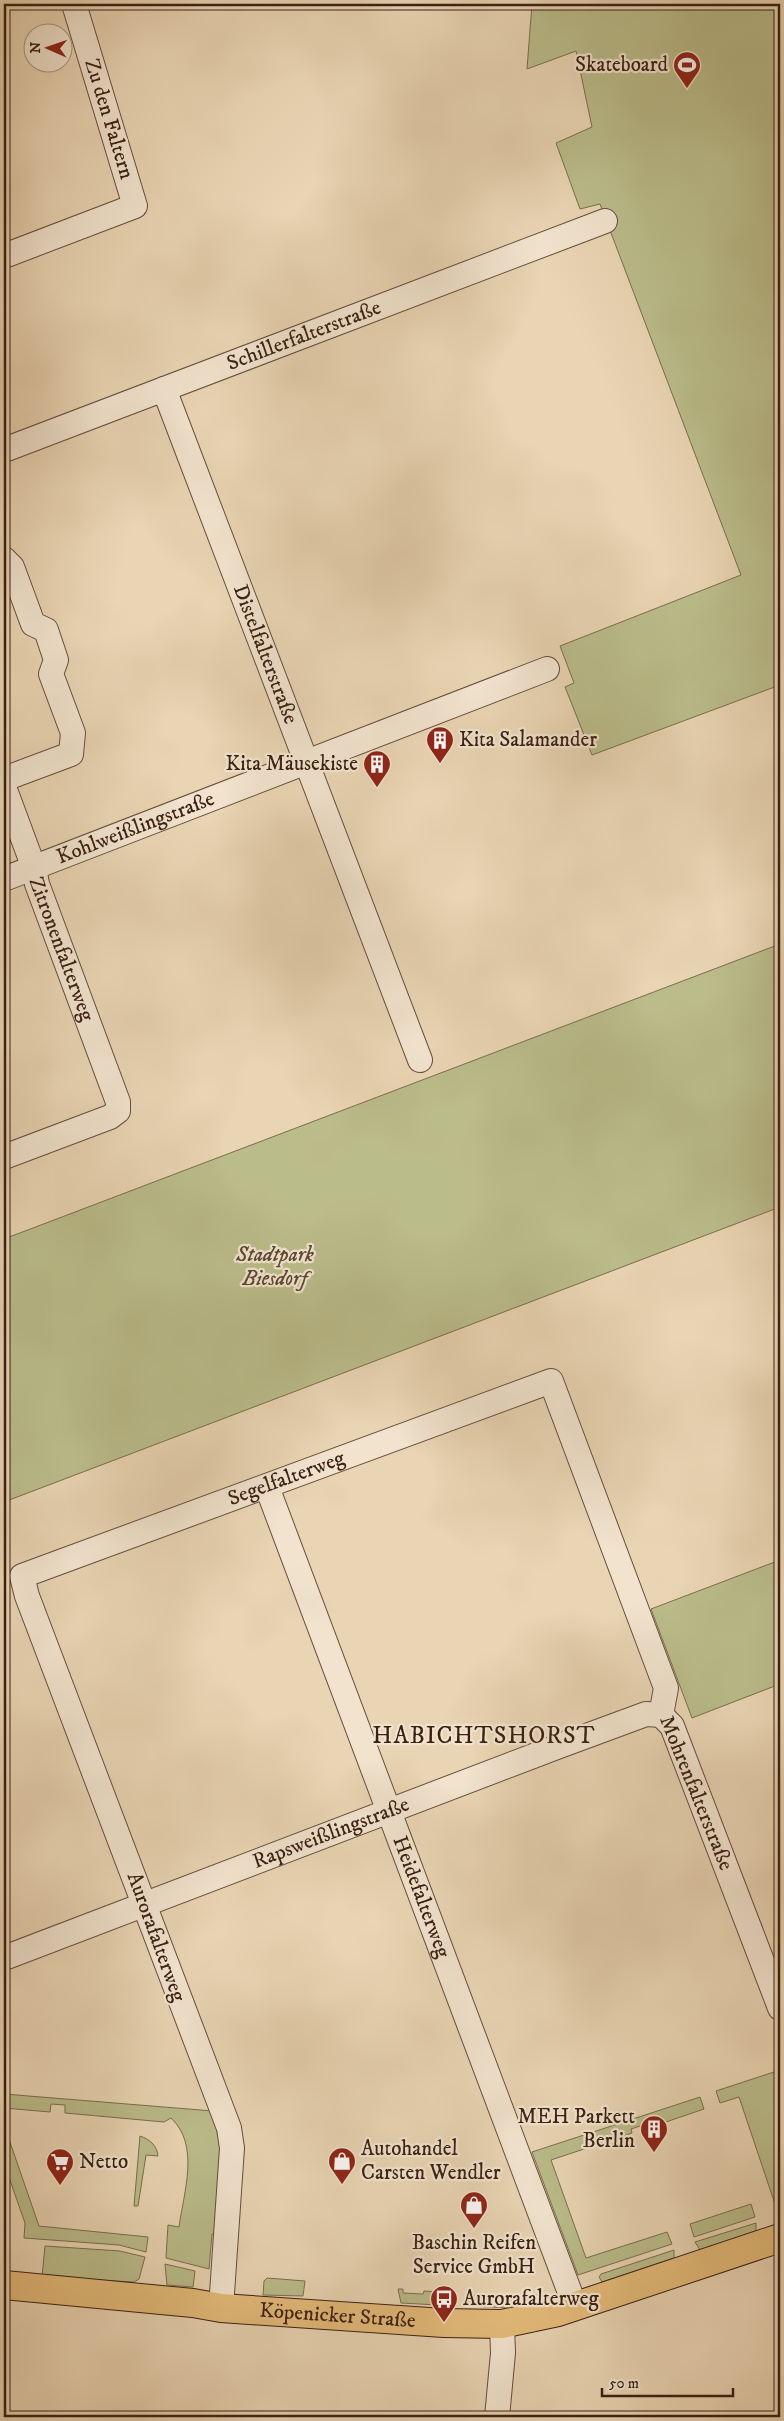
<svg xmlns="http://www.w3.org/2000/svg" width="784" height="2421" font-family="'IM FELL DW Pica',serif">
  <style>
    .green { fill: #babc8a; stroke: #7a6e4f }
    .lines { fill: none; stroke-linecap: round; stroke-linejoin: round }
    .minor-casing { stroke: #664d3c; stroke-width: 26 }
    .major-casing { stroke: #3b2014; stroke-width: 30 }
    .minor { stroke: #f1e3ce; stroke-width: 24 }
    .major { stroke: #e4ba7a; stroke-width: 28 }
    .labels { text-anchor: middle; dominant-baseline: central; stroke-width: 4.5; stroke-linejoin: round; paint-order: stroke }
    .poi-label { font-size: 21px; fill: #3b2014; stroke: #f1e3ce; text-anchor: start }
    .street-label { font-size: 21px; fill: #3b2014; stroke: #f1e3ce }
    .park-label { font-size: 21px; font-style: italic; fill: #5b4732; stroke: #f1e3ce }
    .quarter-label { font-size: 24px; letter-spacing: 1px; fill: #3b2014; stroke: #f1e3ce }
  </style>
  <rect width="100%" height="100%" fill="#e9d4b3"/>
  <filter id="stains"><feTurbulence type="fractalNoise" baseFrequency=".004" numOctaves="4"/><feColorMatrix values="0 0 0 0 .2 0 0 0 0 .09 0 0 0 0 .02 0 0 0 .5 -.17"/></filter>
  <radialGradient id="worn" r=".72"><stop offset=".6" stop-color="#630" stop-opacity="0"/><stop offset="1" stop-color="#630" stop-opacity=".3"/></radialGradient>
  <path class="green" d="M532,4h248v681l-188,70 -27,-68 9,-4 -14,-37 181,-71 -141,-371 -20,5 -24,-66 36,-16 -16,-76 -49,18z
    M780,944v263l-776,295v-263z
    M780,1560v124l-88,34 -41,-109z
    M780,2070v139l-3,1 -38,-113 -19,6 -4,-12z
    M4,2094l209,17 12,30 -7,93h-6l-3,35 -43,-11 2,-33 11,2c5,-36 21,-82 -8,-109l-7,4 -99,-9v-8l-14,-1 -1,8 -46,-4z
    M700,2097l4,12 -44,15 -2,-4 -27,9 1,4 -81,27 35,98 81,-26 5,12 -94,31 -46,-123z
    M4,2125l35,101 109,11 -2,15 -27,-7 -95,-7 1,-15 -21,-60z
    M140,2136c9,3 17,9 18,20l-12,-1 -8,51h-4z
    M751,2204l4,13 -61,20 -4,-13z
    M756,2223v9l-56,18 -5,-8z
    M45,2246l75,5 25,6 -6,22 -5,3 -92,-5z
    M674,2250v8l-72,24 -3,-5 2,-3z
    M165,2264l30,7 -2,16 -26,-2z
    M267,2278l38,3 -2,15 -40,-1 1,-14z
    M398,2289h5v4l20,1 1,-3 29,2 3,2v11l-55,-3z
    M539,2294l3,2 2,5 -32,7 -44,-2v-9l4,-2 54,4z"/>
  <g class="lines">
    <g class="minor-casing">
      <g id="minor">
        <path d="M4,256l131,-50 -61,-202"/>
        <path id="s1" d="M164,389l256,671"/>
        <path id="s2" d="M4,450l601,-229"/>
        <path d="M4,559l8,8 21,57 13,6 10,30 -5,14 22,59 -2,21 -67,25"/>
        <path id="s3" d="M4,787l30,81 3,16 81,218v9l-8,6 -106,40"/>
        <path id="s4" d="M4,879l543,-210"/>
        <path id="s5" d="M267,1487l308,819"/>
        <path d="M661,1715l11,11 108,282"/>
        <path id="s6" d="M4,1958l558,-213 84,-31 15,1"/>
        <path id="s7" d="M221,2308l11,-160 -3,-20 -202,-532 -5,-20 529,-195 115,307 -5,27"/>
        <path d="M497,2417l6,-64 -1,-29"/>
      </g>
    </g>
    <g class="major-casing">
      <g id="major">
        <path id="s8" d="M4,2285l189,18 28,5 223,15 58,1 56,-12 222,-74"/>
      </g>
    </g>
    <use href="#minor" class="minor"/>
    <use href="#major" class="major"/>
  </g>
  <defs>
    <g id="stadium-pin" transform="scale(1.4375)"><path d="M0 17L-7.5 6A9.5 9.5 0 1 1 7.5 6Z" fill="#8f2418" stroke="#f1e3ce"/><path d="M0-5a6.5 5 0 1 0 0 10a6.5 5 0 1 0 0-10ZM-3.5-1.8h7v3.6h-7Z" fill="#fff"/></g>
    <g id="building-pin" transform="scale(1.4375)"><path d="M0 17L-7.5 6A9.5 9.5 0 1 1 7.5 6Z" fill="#8f2418" stroke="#f1e3ce"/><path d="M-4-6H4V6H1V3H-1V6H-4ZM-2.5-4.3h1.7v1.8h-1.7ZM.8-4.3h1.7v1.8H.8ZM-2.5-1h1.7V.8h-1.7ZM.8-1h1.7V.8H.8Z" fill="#fff"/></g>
    <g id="shop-pin" transform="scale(1.4375)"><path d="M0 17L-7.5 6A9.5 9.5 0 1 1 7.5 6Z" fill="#8f2418" stroke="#f1e3ce"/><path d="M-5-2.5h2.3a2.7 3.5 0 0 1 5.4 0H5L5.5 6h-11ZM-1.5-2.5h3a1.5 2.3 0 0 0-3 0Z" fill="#fff"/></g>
    <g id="supermarket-pin" transform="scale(1.4375)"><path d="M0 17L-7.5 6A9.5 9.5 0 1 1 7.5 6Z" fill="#8f2418" stroke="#f1e3ce"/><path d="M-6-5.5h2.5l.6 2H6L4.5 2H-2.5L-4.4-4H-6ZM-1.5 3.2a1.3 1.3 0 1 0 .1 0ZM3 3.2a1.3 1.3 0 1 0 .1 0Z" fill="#fff"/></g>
    <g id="bus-pin" transform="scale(1.4375)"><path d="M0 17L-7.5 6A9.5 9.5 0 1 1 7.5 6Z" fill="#8f2418" stroke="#f1e3ce"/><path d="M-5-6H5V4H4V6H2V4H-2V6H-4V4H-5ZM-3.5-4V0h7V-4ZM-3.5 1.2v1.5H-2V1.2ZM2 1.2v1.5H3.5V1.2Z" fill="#fff"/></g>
  </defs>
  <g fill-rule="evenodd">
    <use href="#stadium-pin" x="687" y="65"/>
    <use href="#building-pin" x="440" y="740"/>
    <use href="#building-pin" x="377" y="764"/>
    <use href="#building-pin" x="654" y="2129"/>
    <use href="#shop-pin" x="342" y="2161"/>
    <use href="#supermarket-pin" x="60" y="2162"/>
    <use href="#shop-pin" x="474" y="2205"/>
    <use href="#bus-pin" x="444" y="2299"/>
  </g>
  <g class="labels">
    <g class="poi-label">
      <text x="668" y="65" text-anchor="end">Skateboard</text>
      <text x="459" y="740">Kita Salamander</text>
      <text x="358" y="764" text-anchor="end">Kita Mäusekiste</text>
      <text x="635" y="2117" text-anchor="end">MEH Parkett<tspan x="635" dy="24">Berlin</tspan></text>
      <text x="361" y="2149">Autohandel<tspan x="361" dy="24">Carsten Wendler</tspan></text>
      <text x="79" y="2162">Netto</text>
      <text x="474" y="2243" text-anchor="middle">Baschin Reifen<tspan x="474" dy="24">Service GmbH</tspan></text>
      <text x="463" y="2299">Aurorafalterweg</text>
    </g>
    <g class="street-label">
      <text transform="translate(109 119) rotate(73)">Zu den Faltern</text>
      <text stroke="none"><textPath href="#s2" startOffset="321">Schillerfalterstraße</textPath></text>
      <text stroke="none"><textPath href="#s1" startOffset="284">Distelfalterstraße</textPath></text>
      <text stroke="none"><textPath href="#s4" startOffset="141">Kohlweißlingstraße</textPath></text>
      <text stroke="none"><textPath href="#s3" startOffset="172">Zitronenfalterweg</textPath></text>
      <text stroke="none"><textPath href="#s7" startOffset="1052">Segelfalterweg</textPath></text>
      <text transform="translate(696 1793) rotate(68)">Mohrenfalterstraße</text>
      <text stroke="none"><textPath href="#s6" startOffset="350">Rapsweißlingstraße</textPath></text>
      <text stroke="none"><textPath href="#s5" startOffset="438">Heidefalterweg</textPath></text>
      <text transform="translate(156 1937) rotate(70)">Aurorafalterweg</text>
      <text stroke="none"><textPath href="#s8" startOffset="335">Köpenicker Straße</textPath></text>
    </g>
    <g class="park-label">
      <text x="275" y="1255">Stadtpark<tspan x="275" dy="24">Biesdorf</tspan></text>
    </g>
    <g class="quarter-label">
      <text x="484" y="1736">HABICHTSHORST</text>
    </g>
  </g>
  <rect width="784" height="2421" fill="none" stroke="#e9d4b3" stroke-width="20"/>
  <rect x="5" y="5" width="774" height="2411" fill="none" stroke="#3b2014" stroke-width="2.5"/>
  <rect x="10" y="10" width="764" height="2401" fill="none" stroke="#3b2014"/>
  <g transform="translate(48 48) rotate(272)"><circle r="24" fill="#f1e3ce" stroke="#a89584"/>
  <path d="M0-4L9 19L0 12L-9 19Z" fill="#8f2418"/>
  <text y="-8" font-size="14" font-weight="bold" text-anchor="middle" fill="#3b2014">N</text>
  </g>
  <path d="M602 2388v8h131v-8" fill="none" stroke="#3b2014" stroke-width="2.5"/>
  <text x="609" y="2388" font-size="15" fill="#3b2014" stroke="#f1e3ce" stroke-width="4" paint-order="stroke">50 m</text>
  <rect width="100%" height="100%" filter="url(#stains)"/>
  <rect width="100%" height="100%" fill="url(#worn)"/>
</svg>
